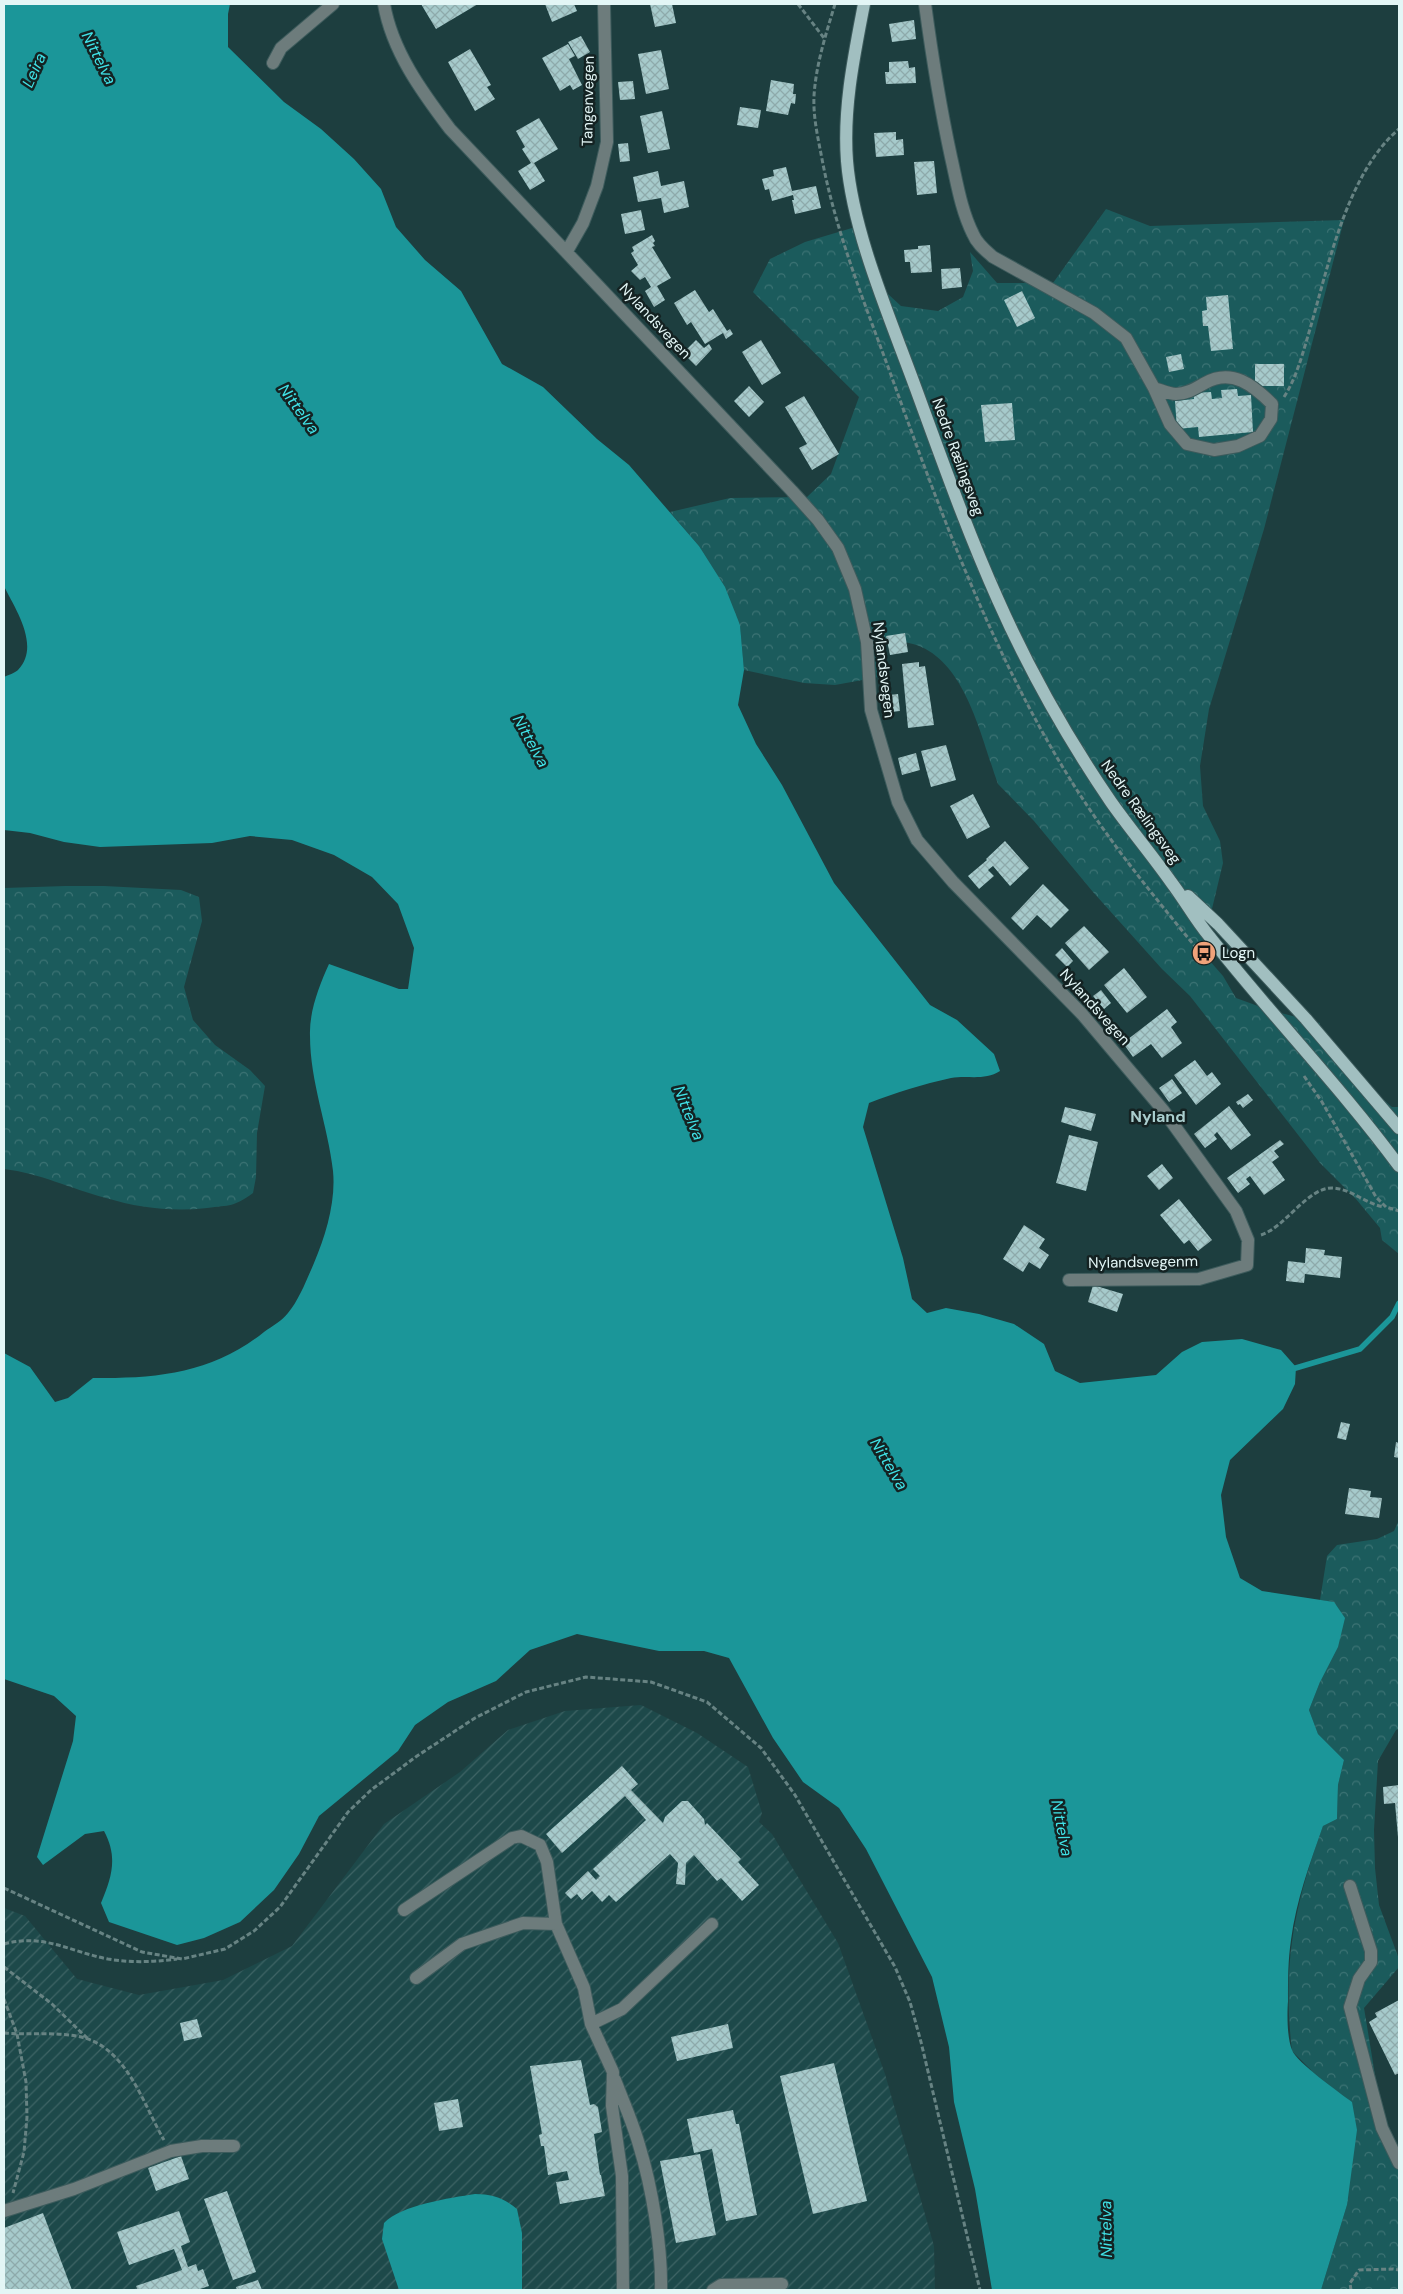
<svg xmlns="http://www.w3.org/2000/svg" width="1403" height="2294" font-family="'DM Sans',sans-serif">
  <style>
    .industrial { fill: url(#industrial-furrows) }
    .forest { fill: url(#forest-crowns) }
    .water { fill: #1b9699 }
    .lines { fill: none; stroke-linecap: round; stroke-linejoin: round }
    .stream { stroke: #1b9699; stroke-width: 5.5 }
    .building { fill: url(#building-cross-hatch) }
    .minor-casing { stroke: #3d5b5c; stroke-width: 14 }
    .major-casing { stroke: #3d5b5c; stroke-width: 14 }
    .path { stroke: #678383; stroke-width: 3; stroke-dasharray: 5 2.5; stroke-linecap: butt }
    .minor { stroke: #6d7c7c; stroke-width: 12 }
    .major { stroke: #a1bfc0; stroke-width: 12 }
    .labels { text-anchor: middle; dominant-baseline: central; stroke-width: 5; stroke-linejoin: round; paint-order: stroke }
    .street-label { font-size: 15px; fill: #e3f6f6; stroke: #142222 }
    .poi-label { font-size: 15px; fill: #e3f6f6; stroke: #142222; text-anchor: start }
    .water-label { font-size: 16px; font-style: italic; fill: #40e2e7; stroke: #142222 }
    .neighbourhood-label { font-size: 16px; font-weight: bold; fill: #aacece; stroke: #142222 }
  </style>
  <defs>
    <pattern id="industrial-furrows" width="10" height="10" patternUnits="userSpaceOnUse" patternTransform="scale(1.25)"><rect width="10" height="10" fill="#1d494a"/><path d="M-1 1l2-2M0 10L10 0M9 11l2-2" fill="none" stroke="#3e6465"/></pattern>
    <pattern id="forest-crowns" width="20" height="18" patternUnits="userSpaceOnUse" patternTransform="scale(1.25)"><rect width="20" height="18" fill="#1b5b5c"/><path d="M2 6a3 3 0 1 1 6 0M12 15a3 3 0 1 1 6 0" fill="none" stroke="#3c7374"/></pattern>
    <pattern id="building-cross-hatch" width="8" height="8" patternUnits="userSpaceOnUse" patternTransform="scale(1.25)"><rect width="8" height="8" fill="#a6cacb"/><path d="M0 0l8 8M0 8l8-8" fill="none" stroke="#8eaaab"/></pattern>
  </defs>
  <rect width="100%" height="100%" fill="#1d3e3f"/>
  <path class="industrial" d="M641,1705l56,28 51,34 14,46 -3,9 13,12 66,109 47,131 49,172 1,44h-931v-382l21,8 52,63 62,16 84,-15 69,-34 92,-122 76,-52 48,-42 57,-19z"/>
  <path class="forest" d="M1106,209l44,17 194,-6 -80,309 -55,180 -9,57 3,40 17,35 3,22 -18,75 4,22 14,16 13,22 33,12 51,13v9l41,49 31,26h7v147l-17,-14 -2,-12 -24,-29 -36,-36 -130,-167 -28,-27 -69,-77 -59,-71 -36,-37c-17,-46 -32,-125 -85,-140 -17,-4 -20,-5 -37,0l3,33 -44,8 -31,-2 -60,-13 -4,-45 -41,-79 -29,-34 60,-14 77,-1 24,-23 28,-77 -106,-105 17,-33 35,-17 57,-17 13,57 26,24 37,5 25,-14 10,-26 -3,-19 27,31h56z
    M66,886h38l77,4 18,7 3,24 -18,66 9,33 22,25 35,25 15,16 -8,47 -1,44 -3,16c-19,14 -23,12 -46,15 -34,4 -68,0 -101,-10 -35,-9 -66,-25 -102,-29v-281z
    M1399,1520v209l-3,1 -18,31 -4,69 1,38 4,37 20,54v8l-35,41 13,79 22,78v125h-78l26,-85 -36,-135 -19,-19c-10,-86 2,-145 31,-225l14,-7 1,-34 6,-25 -26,-26 -9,-24 11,-28 14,-80 -14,-2 7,-44 10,-11 40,-6 17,-8z"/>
  <path class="water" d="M4,4h226l-2,10v33l56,55 37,27 33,30 27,30 15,38 29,33 36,31 41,73 41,23 54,52 32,26 70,81 26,41 15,38 4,45 -6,35 18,39 26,41 52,98 96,122 27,15 37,34 6,17c-15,10 -32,4 -49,7 -28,6 -56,15 -82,25l-6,24 40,131 9,41 15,14 19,-5 33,6 35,10 30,20 11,27 25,12 76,-8 26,-23 20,-10 40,-3 39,11 15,17 -1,17 -12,25 -53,51 -9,35 5,42 14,41 22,13 72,11 11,16 -7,29 -18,35 -11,28 9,24 26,26 -6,25 -1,34 -14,7c-13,37 -27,75 -32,114 -3,20 -3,40 -3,61 -1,13 -1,37 4,49 4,12 48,43 60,52l5,28 -10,75 -26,85h-329l-17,-101 -21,-87 -5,-55 -17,-70 -66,-128 -27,-41 -36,-26 -30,-44 -44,-80 -25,-7h-45l-82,-17 -47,16 -34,31 -48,21 -33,23 -17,26 -79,65 -20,38 -25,36 -34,32 -36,16 -27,7 -68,-23 -8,-19c11,-26 17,-46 3,-72l-19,3 -42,31 -6,-8 36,-116 3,-25 -22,-20 -50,-17v-326l26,14 25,35 13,-4 25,-20c64,1 120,-5 171,-46 8,-6 18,-11 24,-19 11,-13 19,-34 26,-50 12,-28 22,-62 19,-92 -5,-45 -23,-89 -23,-135 -1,-24 9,-50 19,-72l70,25h9l6,-41 -16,-44 -26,-27 -38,-22 -42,-15 -42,-4 -38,7 -112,4 -36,-5 -34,-9 -26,-3v-153c4,-2 11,-4 14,-7 23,-24 -3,-61 -14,-84z
    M475,2194c17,0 29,4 42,15l5,24v57h-123l-17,-51 2,-16c17,-18 66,-25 91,-29z"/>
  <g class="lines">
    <path class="stream" d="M1289,1370l71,-21 32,-32 7,-14"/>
  </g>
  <path class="building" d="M421,4h57l-42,25z
    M545,4h29l3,7 -25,11z
    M650,4h22l4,19 -21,4z
    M914,20l2,19 -24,3 -3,-18z
    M581,36l9,16 -12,7 -10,-17z
    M568,44l7,12 -6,3 13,26 -9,5 -3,-5 -10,6 -18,-33z
    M470,49l21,36 -4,2 8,12 -20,12 -27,-49z
    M661,50l8,39 -23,5 -8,-40z
    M908,61l1,7 6,-1 1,16 -30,1 -1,-12h4v-10z
    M771,80l23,4 -1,10h3l-1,10 -4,-1 -3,12 -22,-4z
    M633,81l2,18 -15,1 -2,-18z
    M740,107l21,3 -3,18 -21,-3z
    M662,111l8,38 -22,4 -8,-37z
    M539,118l19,31 -24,14 11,18 -15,9 -12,-19 13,-8 -9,-14 3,-2 -9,-16z
    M896,132v8l7,-1 1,16 -28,2 -2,-24z
    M628,143l2,18 -10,1 -2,-18z
    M934,161l3,32 -20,2 -3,-33z
    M786,167l6,24 24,-5 5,22 -26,6 -3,-14h2l-1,-5 -21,6 -3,-12 -4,1 -3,-11 12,-3 -1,-6z
    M658,171l3,15 23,-5 5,26 -25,6 -3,-15 -23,4 -5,-25z
    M641,210l4,20 -20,4 -4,-20z
    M652,235l3,6 -2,2 2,3 -3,1 19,31 -14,8 8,14 -11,7 -9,-16 6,-4 -6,-10 -5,3 -9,-9 7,-6 -7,-12 3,-2 -2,-4z
    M930,245l2,27 -21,1 -1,-11h-5l-1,-12 14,-1v-3z
    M960,268l2,19 -20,2 -1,-20z
    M695,290l14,22 4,-3 14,22 3,-2 3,5 -7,5 -3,-6 -18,11 -14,-22 -4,3 -13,-22z
    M1022,291l13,27 -18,9 -13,-27z
    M1228,295l5,54 -22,2 -3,-25h-5l-1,-15 5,-1 -1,-13z
    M696,340l8,8 5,-4 3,5 -16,17 -13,-13z
    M761,340l20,33 -19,12 -20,-33z
    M1181,354l3,15 -15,3 -3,-15z
    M1255,364h29v22h-29z
    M749,386l15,16 -15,15 -15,-16z
    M1237,389l1,7 13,-1 2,37 -54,5 -1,-10 -21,2 -2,-28 19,-2v-6l17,-1 1,7 10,-1 -1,-8z
    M804,396l35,58 -27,16 -13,-22 8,-4 -22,-37z
    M1012,403l3,37 -30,2 -4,-37z
    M905,633l3,19 -18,3 -4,-19z
    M919,662v5l6,-1 9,59 -26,3 -6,-64z
    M898,694l2,17 -9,1 -2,-17z
    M946,745l10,35 -25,7 -10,-36z
    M916,753l4,17 -18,5 -4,-17z
    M973,794l17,33 -23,12 -17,-33z
    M1005,841l24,27 -19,18 -17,-20 -5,4 6,6 -15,13 -11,-13 19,-16 -1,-1z
    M1043,884l26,26 -18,18 -14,-13 -14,15 -12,-12z
    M1084,926l25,26 -20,18 -24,-27z
    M1062,948l11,13 -6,6 -12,-12z
    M1124,968l23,29 -20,16 -23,-28z
    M1101,990l10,13 -7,6 -11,-13z
    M1167,1009l10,13 -6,5 11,16 -20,15 -11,-14 -18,13 -10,-14z
    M1195,1060l12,16 5,-4 9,12 -25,21 -22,-30z
    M1172,1079l10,14 -13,9 -10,-14z
    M1248,1094l5,6 -10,8 -3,-4 -2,1 -2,-3z
    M1229,1106l22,29 -20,15 -14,-18 -3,3 3,4 -12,9 -11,-14z
    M1065,1107l31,7 -5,17 -30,-9z
    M1069,1135l29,7 -12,49 -30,-8z
    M1280,1140l4,4 -10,7 5,6 -7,5 13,18 -21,15 -14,-19 -4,3 4,5 -12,9 -11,-15z
    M1162,1164l11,14 -14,12 -12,-14z
    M1179,1199l33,41 -14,11 -9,-11 -5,4 -24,-29z
    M1024,1225l21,14 -6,9 10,7 -9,14 -11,-7 -6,10 -20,-13z
    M1306,1248l19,2 -1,5 18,2 -2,21 -35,-4 -1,9 -18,-2 2,-20 17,2z
    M1093,1285l30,9 -6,18 -29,-10z
    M1341,1422l9,2 -4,16 -9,-2z
    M1396,1442l3,1v15l-5,-1z
    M1349,1488l22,3 -1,6 12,1 -3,20 -34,-4z
    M622,1766l16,18 -7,6 32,33 2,-6 17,-16h6l16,18 1,6 2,-2 34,36 -3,3 21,23 -17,16 -21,-23 -4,3 -23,-26 -8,8 -1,22 -9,-1 2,-21 -8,-9 -54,48 -7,-7 -7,7 -10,-11 -10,9 -5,-6 -6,5 -6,-6 23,-22 8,9 4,-4 -7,-7 53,-49 -21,-24 -63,57 -16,-19z
    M1399,1785v52h-1l-3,-34 -11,1 -1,-17z
    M1399,2000v73l-4,2 -26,-53 8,-5 -2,-4z
    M197,2019l5,18 -18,4 -4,-18z
    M728,2024l5,24 -56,13 -6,-24z
    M581,2060l9,45 4,-1 4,3 4,25 -8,2 6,41h1l4,21 -45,8 -4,-22 13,-2 -2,-9 -19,4 -4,-29h-3l-2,-11 3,-1 -12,-68z
    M834,2063l33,138 -54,13 -33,-138z
    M458,2099l5,28 -24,4 -5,-28z
    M733,2110l3,14h3l18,91 -31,6 -14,-72 -18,4 -7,-34z
    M700,2154l16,81 -40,8 -16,-82z
    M181,2156l8,23 -33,12 -8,-23z
    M227,2191l29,81 -23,8 -29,-81z
    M179,2211l11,31 -9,4 7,21 8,-3 2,7 5,-2 6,17 -12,4h-59l-2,-4 46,-16 -8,-21 -45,16 -12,-33z
    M43,2213l29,77h-68v-62z
    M258,2280l4,10h-25l-1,-3z"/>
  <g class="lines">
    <g class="minor-casing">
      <path id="minor" d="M384,4c8,47 38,88 66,125l342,362 26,29 20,28 17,41 12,53 4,68 27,92 19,38 36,42 129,132 81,96 73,101 12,29 -1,25 -48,14 -130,1
        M925,4c7,52 15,102 26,153 6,26 10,53 22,77 4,10 12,16 20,23l101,56 32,25 28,50 16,36 17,20 27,6 24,-4 22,-10 11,-17 1,-15c-19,-19 -40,-36 -67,-21 -9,5 -18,11 -29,11 -7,0 -15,-4 -22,-6
        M273,63l8,-15 52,-44
        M567,251l16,-28 14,-37 10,-44 -3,-138
        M1350,1886l21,65v11l-12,17 -9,28 32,121 17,35
        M404,1910l108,-72 9,-2 19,9 7,17 9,62 28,64 7,36 22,48 -1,34 10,70 1,114
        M416,1978l46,-34 61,-21 33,1
        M591,2024l31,-15 90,-85
        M615,2080c8,21 18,43 24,65 13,42 23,102 22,145
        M4,2211l70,-22 97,-38 31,-5h32
        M713,2290l8,-5 61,-1"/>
    </g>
    <g class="major-casing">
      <path id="major" d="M864,4c-10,52 -21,104 -17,157 6,73 44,159 69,228 26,71 51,142 82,211 31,70 70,139 113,202 19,27 41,53 60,80 13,17 24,37 38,54 61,78 131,150 190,230
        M1188,896l30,28 88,95 93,109"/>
    </g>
    <path class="path" d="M798,4l26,34
      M835,4c-9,30 -19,60 -21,92 -1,21 4,42 8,63 14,74 43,145 69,216 50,139 101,278 179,404 39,63 86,120 133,177
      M1284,397c13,-20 19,-45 26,-68 18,-62 37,-156 89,-200
      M1304,1076l18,26 54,95 10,10 13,4
      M1261,1235c25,-8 47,-49 73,-47 19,2 32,16 50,19
      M4,1888l138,64 40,7 43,-10 29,-18 26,-24 68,-95 23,-22 46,-34 58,-38 51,-26 60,-15 65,5 56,20 54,46 34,47 100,172 15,35 11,40 59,248
      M4,1944c39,-11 67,8 104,15 24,4 45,3 69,0
      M4,1967l48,37 36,35
      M4,1999l13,35 9,48 1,35 -3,35 -11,41
      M4,2033c23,2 49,-1 72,3 50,8 66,66 88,104
      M1351,2290l-1,-7 9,-13 34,-1 6,1"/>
    <use href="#minor" class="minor"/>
    <use href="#major" class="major"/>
  </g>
  <defs>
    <g id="bus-disc" transform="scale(1.25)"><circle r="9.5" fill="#f0a27a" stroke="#142222"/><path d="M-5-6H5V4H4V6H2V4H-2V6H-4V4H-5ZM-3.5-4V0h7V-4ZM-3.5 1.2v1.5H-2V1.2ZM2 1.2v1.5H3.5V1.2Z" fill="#111"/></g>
  </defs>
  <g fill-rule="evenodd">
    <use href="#bus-disc" x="1204" y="953"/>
  </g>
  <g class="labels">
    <g class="street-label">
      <text transform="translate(588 101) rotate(-89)">Tangenvegen</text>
      <text transform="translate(655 321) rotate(47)">Nylandsvegen</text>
      <text transform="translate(958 457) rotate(70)">Nedre Rælingsveg</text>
      <text transform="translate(884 670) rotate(83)">Nylandsvegen</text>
      <text transform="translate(1141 812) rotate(54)">Nedre Rælingsveg</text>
      <text transform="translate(1095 1007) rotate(48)">Nylandsvegen</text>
      <text transform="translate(1143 1262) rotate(-1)">Nylandsvegenm</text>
    </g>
    <g class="poi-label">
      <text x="1222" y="953">Logn</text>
    </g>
    <g class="water-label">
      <text transform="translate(99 58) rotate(63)">Nittelva</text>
      <text transform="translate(34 70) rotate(-66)">Leira</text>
      <text transform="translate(299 409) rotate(54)">Nittelva</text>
      <text transform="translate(531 741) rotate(61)">Nittelva</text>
      <text transform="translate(689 1113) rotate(68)">Nittelva</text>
      <text transform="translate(889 1464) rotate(59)">Nittelva</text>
      <text transform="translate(1062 1828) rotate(79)">Nittelva</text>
      <text transform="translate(1106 2229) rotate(-91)">Nittelva</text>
    </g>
    <g class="neighbourhood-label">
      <text x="1158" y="1116">Nyland</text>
    </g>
  </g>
  <rect width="1403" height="2294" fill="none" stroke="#e3f6f6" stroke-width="10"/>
</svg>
